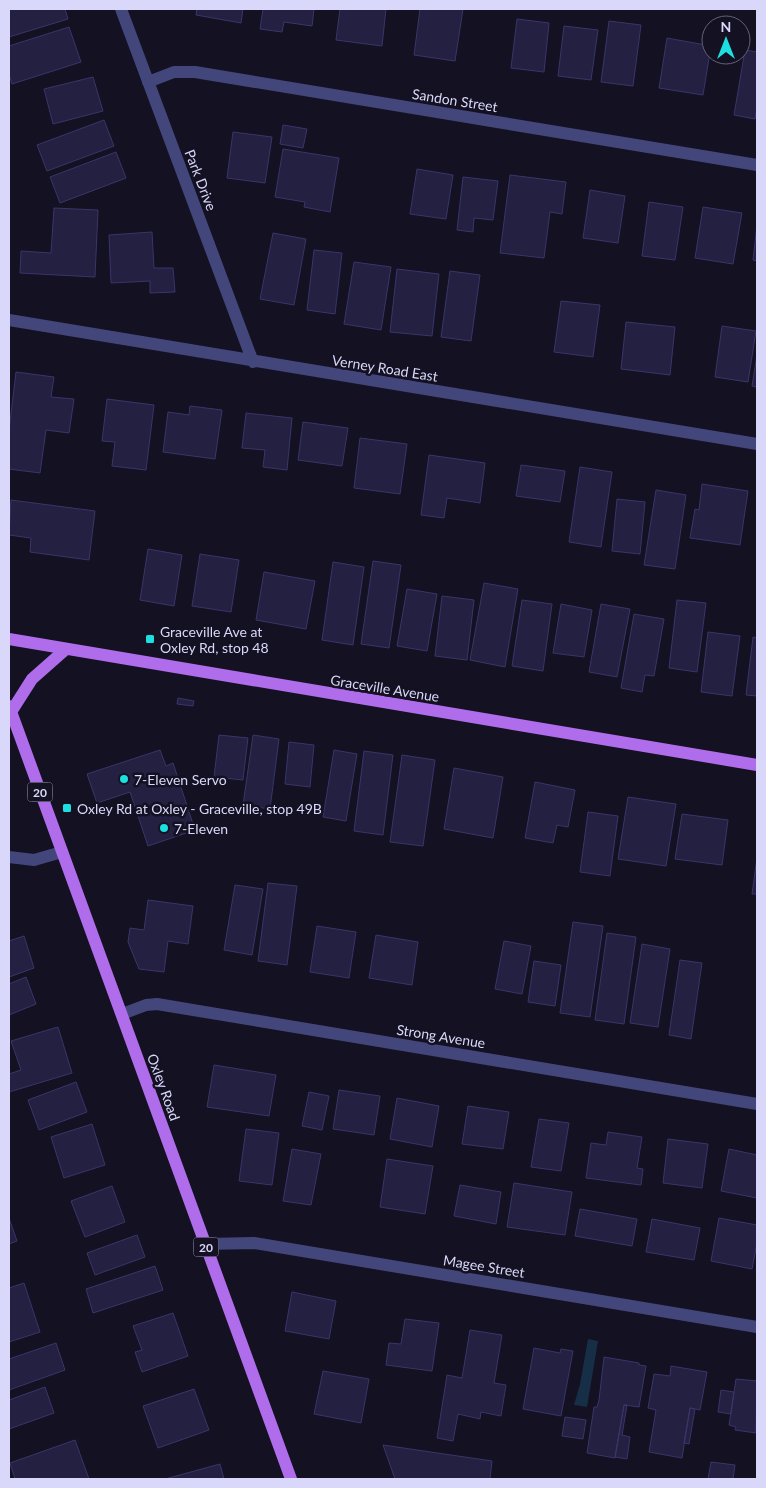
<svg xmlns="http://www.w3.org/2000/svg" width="766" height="1488" font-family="Lato,sans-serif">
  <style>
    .water { fill: #172e47 }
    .building { fill: #232041; stroke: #3a356a }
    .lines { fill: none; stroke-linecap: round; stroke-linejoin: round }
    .minor { stroke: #42467b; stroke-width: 12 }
    .major { stroke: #b06deb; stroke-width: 12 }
    .poi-dot { fill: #1edfdf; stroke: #131122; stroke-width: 2 }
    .labels { text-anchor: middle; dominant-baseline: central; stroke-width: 5; stroke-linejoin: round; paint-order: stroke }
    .shield { fill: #131122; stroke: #9e9cb9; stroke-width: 1 }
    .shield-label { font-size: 12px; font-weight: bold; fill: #d9d8fa }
    .street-label { font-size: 14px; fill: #d9d8fa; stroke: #131122 }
    .poi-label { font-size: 14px; fill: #d9d8fa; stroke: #131122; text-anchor: start }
  </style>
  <rect width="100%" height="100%" fill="#131122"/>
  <path class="water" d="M588,1339l10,2 -11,66 -13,-2 6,-21z"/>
  <path class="building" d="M9,9h56l3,10 -59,18z
    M197,9h46l-2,14 -45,-8z
    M263,9h51l-2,17 -28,-4 -2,10 -22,-3z
    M340,9h46l-4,37 -46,-6z
    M420,9h43l-8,52 -41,-6z
    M517,19l32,4 -5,49 -33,-4z
    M609,21l32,4 -8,61 -32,-4z
    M564,26l34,4 -7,50 -33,-4z
    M69,27l12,35 -69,22 -3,-10v-28z
    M667,38l44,8 -8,49 -44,-7z
    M745,50l12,2v55l-2,12 -21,-4z
    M93,77l10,34 -50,13 -9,-35z
    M104,120l10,26 -67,25 -10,-26z
    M283,125l24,4 -4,19 -23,-4z
    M233,132l39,5 -7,46 -38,-5z
    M283,149l56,9 -9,54 -26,-5 1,-5 -30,-5z
    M116,152l10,26 -66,25 -10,-26z
    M417,169l36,6 -7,44 -36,-5z
    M510,175l56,7 -4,32 -12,-2 -6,46 -44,-5z
    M463,177l35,4 -5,39 -19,-2 -1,14 -16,-2z
    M590,190l35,6 -7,47 -35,-5z
    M649,202l34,5 -8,53 -33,-4z
    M703,207l39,6 -9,51 -38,-6z
    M54,208l44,2 -3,67 -75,-4 1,-22 30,2z
    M757,225v36l-4,-1z
    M152,232l2,36h19l2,24 -25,1v-12l-39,2 -2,-48z
    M273,233l33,6 -12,66 -34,-6z
    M314,250l28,3 -7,61 -28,-4z
    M354,262l37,5 -10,63 -37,-6z
    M397,269l42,5 -7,62 -42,-4z
    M450,271l30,4 -9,66 -30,-4z
    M561,301l39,4 -7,52 -39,-5z
    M626,322l49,5 -5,48 -49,-6z
    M722,326l34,5 -8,51 -33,-5z
    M757,355v32l-5,-1z
    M16,372l38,5 -3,20 23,2 -5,34 -23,-3 -6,43 -31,-4v-38z
    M107,399l47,6 -8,65 -34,-4 3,-24 -13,-1z
    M190,406l32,4 -7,49 -52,-7 5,-40 21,3z
    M246,413l46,5 -5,52 -24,-3 2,-17 -23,-2z
    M303,422l45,6 -6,38 -44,-6z
    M360,438l47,6 -7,50 -46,-6z
    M429,455l56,8 -5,40 -33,-5 -3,20 -23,-3z
    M521,465l44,6 -5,31 -44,-6z
    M580,467l32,5 -11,75 -32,-5z
    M702,484l46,7 -8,54 -50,-7 5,-29 4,1z
    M656,490l30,5 -11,74 -31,-4z
    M617,499l28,3 -5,52 -28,-3z
    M11,500l84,11 -6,49 -59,-8 1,-14 -22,-3z
    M148,549l34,6 -8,51 -34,-6z
    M200,554l39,6 -8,52 -39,-6z
    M373,561l28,4 -12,83 -28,-4z
    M333,562l31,5 -11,78 -31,-5z
    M264,572l51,9 -9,48 -50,-9z
    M484,583l34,6 -13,78 -35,-7z
    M407,589l30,5 -10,57 -30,-5z
    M442,596l32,4 -7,60 -32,-4z
    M522,600l30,4 -9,67 -31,-5z
    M677,600l29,3 -9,69 -28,-4z
    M561,604l31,6 -8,47 -31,-4z
    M601,604l29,5 -13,68 -28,-5z
    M634,614l30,5 -10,57 -9,-1 -3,17 -21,-4z
    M708,632l32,4 -8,60 -31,-4z
    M753,637l4,1v58l-11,-1z
    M178,698l16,3 -1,5 -16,-2z
    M219,735l29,3 -5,42 -29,-3z
    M253,735l26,4 -9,70 -27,-4z
    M289,742l25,3 -4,42 -25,-3z
    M160,750l6,16 7,-3 22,67 -47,16 -18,-54 -33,11 -10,-29z
    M334,750l23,4 -11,67 -23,-4z
    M364,751l29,4 -10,80 -29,-4z
    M402,755l33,5 -12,86 -33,-4z
    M454,768l49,9 -10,61 -49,-9z
    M535,782l40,8 -7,37 -11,-2 -4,18 -28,-5z
    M628,797l48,7 -10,62 -48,-7z
    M588,812l30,4 -8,60 -30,-4z
    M682,814l46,6 -6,45 -47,-6z
    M757,858v36h-5z
    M268,883l29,3 -10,79 -29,-4z
    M235,885l28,4 -11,66 -28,-5z
    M148,900l45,6 -5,38 -20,-3 -4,31 -25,-3 -11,-27 2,-14 14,2z
    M573,922l30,4 -13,91 -30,-4z
    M317,926l39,6 -7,46 -39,-6z
    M607,933l29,4 -12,87 -29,-4z
    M376,935l42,7 -6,43 -43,-7z
    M24,936l10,32 -25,9v-36z
    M504,941l27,5 -9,48 -27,-5z
    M642,944l28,5 -12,78 -28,-4z
    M680,960l22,3 -11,76 -22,-4z
    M534,961l27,4 -6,41 -27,-4z
    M26,977l10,27 -27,11v-31z
    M58,1027l14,46 -63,19v-18l12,-4 -10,-29z
    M214,1065l62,10 -7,41 -62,-9z
    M76,1082l11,30 -48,18 -11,-30z
    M339,1090l41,6 -6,39 -41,-6z
    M309,1092l20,4 -7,34 -20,-4z
    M397,1098l42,8 -7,41 -42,-8z
    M468,1106l41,6 -6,37 -41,-5z
    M539,1119l30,4 -8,48 -30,-4z
    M92,1124l13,41 -41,13 -13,-41z
    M246,1129l33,4 -7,52 -33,-4z
    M608,1132l34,5 -5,31 6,1 -2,16 -55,-7 5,-35 15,2z
    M668,1139l40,5 -6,44 -39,-5z
    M292,1149l29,5 -10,51 -28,-4z
    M729,1149l28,6v43l-36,-7z
    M387,1159l46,7 -8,48 -45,-7z
    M514,1183l58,9 -7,43 -58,-8z
    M460,1185l41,7 -5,32 -42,-8z
    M112,1186l13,36 -40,15 -14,-36z
    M580,1209l57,10 -5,27 -57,-10z
    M9,1218l8,23 -8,3z
    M719,1218l38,7v18l-5,26 -41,-8z
    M652,1219l48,9 -6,32 -48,-8z
    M137,1235l8,22 -50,18 -8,-22z
    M155,1266l8,24 -70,23 -7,-24z
    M24,1283l16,49 -31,10v-54z
    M292,1292l44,9 -7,38 -44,-8z
    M173,1313l15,43 -46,16 -7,-20 7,-2 -9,-24z
    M405,1319l34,4 -7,48 -46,-6 3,-22 12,1z
    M470,1330l32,5 -8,48 12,2 -5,31 -20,-4 -1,7 -22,-5 -5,27 -16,-3 10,-63 15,3z
    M56,1343l9,27 -56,20v-31z
    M534,1348l26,5 1,-4 12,2 -12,65 -38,-7z
    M604,1357l35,6v2l7,1 -7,41 -15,-2 -9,53 -28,-5 7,-46h3l2,-7z
    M671,1366l36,6 -7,38 -10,-2 -8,50 -33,-6 7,-42 -8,-2 6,-34 16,2z
    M323,1371l46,8 -8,44 -47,-9z
    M736,1379l21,2 -1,52 -21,-3 1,-3 -7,-2z
    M45,1387l9,26 -45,16v-29z
    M194,1389l15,41 -51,18 -15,-42z
    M721,1390l13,2 -3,22 -13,-2z
    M624,1405h3l-5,30 8,2 -3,22 -12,-2z
    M690,1408l5,1 -6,35 -5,-1z
    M565,1417l21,3 -3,19 -21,-3z
    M75,1440l14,39h-74l-5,-16z
    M383,1445l109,16 -2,18h-95z
    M711,1462l24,3 -2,14h-25z
    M220,1464l4,15h-59z"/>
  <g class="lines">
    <path class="minor" d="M121,9l132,353
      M148,82l26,-10h21l562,93
      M9,320l748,124
      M9,857l25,3 28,-8
      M122,1014l24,-9 11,-1 600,100
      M205,1244l49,-1 503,84"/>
    <path class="major" d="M9,639l748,126
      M9,706l282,773
      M11,712l21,-33 34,-30"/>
  </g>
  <g class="poi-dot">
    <rect x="145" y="634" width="10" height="10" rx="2.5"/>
    <circle cx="124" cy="779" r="5"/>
    <rect x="62" y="803" width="10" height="10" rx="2.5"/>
    <circle cx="164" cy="828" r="5"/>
  </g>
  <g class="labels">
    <g class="shield">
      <rect x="27.5" y="782.5" width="25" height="19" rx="4"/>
      <rect x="193.5" y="1237.5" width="25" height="19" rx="4"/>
    </g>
    <g class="shield-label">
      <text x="40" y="792">20</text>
      <text x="206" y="1247">20</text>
    </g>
    <g class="street-label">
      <text transform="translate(455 100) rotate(9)">Sandon Street</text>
      <text transform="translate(201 180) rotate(69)">Park Drive</text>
      <text transform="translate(385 368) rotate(9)">Verney Road East</text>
      <text transform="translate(385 688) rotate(9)">Graceville Avenue</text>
      <text transform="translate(441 1036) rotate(9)">Strong Avenue</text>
      <text transform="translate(164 1087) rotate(70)">Oxley Road</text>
      <text transform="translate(484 1266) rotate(9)">Magee Street</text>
    </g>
    <g class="poi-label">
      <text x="160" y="631">Graceville Ave at<tspan x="160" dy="16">Oxley Rd, stop 48</tspan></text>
      <text x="134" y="779">7-Eleven Servo</text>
      <text x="77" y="808">Oxley Rd at Oxley - Graceville, stop 49B</text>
      <text x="174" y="828">7-Eleven</text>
    </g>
  </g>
  <rect width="766" height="1488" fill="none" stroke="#d9d8fa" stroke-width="20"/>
  <g transform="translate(726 40)"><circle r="24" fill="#131122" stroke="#626178"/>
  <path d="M0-4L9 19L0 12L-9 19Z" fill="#1edfdf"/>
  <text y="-8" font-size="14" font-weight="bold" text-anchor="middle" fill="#d9d8fa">N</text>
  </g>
</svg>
